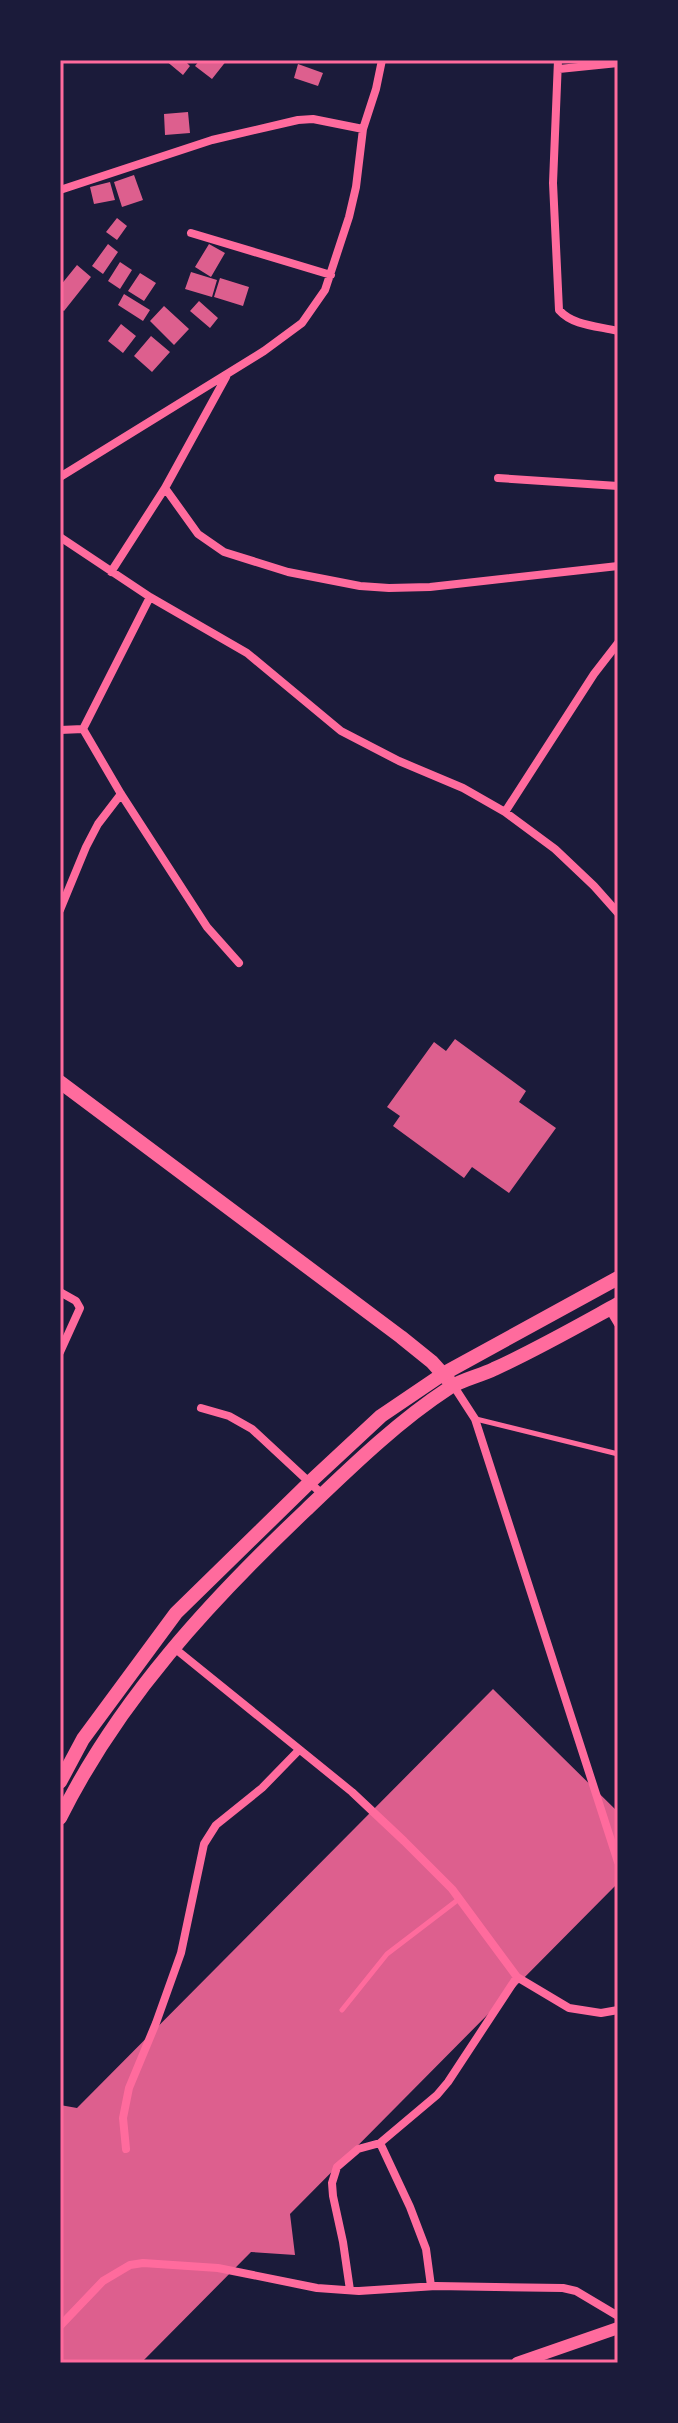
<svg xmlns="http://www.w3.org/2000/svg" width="678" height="2423" font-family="'Alegreya Sans',sans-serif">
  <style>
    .building { fill: #dd5f8e }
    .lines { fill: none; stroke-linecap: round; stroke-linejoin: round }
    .service { stroke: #ff6b9d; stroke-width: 5 }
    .minor { stroke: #ff6b9d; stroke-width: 8 }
    .tertiary { stroke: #ff6b9d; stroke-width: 12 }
    .secondary { stroke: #ff6b9d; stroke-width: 14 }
    .primary { stroke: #ff6b9d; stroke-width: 14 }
    .neatline { fill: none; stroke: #ff6b9d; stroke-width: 3 }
  </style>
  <rect width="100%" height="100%" fill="#1b1b3a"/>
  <path class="building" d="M165,60h19l6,6 -7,9z
    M200,60h27l-15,19 -17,-13z
    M298,64l25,9 -5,13 -24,-8z
    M188,112l2,21 -25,2 -1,-21z
    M134,175l9,25 -21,7 -8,-25z
    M110,182l5,18 -21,4 -4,-17z
    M117,218l10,8 -10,14 -11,-8z
    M108,244l10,8 -15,22 -11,-8z
    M209,244l16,9 -14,24 -16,-10z
    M120,262l12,8 -12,19 -12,-8z
    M77,265l14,12 -27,34 -4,-3v-22z
    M191,272l26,8 -5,17 -27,-8z
    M140,273l16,10 -12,18 -16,-10z
    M220,278l29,9 -6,19 -29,-9z
    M124,294l26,16 -7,11 -25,-16z
    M199,301l19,17 -8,10 -20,-17z
    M164,306l25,23 -15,16 -24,-24z
    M121,324l15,12 -13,17 -15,-12z
    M151,336l19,16 -18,20 -18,-16z
    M455,1039l71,52 -7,11 37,26 -47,65 -37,-26 -8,11 -71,-52 7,-10 -13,-9 47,-65 12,9z
    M493,1689l125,123v71l-328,331 5,41 -44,-3 -110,111h-81v-258l17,3z"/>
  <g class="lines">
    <path class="service" d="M476,1419l142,35
      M342,2010l45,-56 72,-55"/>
    <path class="minor" d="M558,60l-5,123 6,127c14,16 39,16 59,21
      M559,69l59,-6
      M60,190l152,-50 86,-20 15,-1 50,10
      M191,233l140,42
      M60,477l204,-126 38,-28 23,-33 24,-73 7,-30 7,-58 13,-40 6,-29
      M498,478l120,8
      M165,488l33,46 26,18 64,20 72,14 29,2 41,-1 188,-21
      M60,537l90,60 97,56 94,78 58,30 64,27 42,24 50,37 39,37 24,27
      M111,572l54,-84 61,-111
      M83,729l38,65 86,133 32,36
      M83,729l67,-132
      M60,730l23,-1
      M505,812l89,-138 24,-31
      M60,910l26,-63 12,-23 23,-30
      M60,1292l16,9 4,7 -20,44
      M609,1309l9,15
      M453,1385l22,34 143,443
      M201,1408l28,8 23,13 70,65
      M173,1647l179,145 52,49 48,48 65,88 52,31 32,5 17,-3
      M380,2143l30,64 16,42 5,37
      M126,2149l-3,-31 6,-30 27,-65 25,-70 23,-109 12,-19 46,-37 37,-38
      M350,2290l-7,-48 -10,-46 -1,-13 5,-16 21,-18 22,-6 57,-48 11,-13 69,-105
      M60,2326l43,-45 27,-16 13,-2 75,5 99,20 42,3 77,-5 127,2 13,3 42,25"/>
    <path class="tertiary" d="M517,2363l101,-35"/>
    <path class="secondary" d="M60,1082l341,255 31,25 18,20
      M60,1818c59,-119 150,-217 246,-308 45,-43 91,-88 143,-122 14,-9 31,-12 45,-19 42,-19 84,-43 124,-65"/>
    <path class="primary" d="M60,1782l23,-43 93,-126 134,-131 71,-66 62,-42 175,-96"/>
  </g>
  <rect width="678" height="2423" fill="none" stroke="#1b1b3a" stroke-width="124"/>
  <rect x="62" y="62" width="554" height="2299" class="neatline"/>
</svg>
